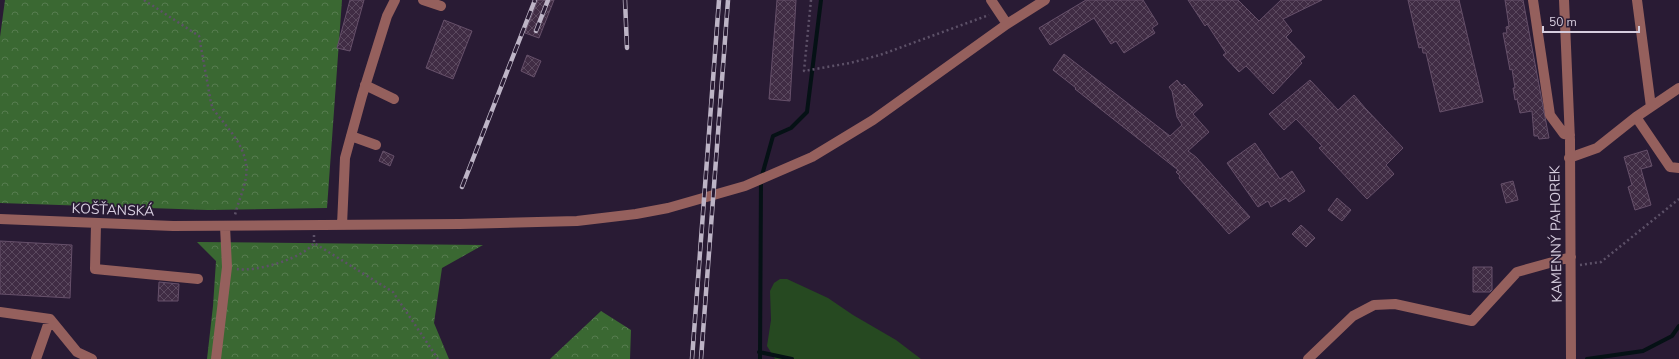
<svg xmlns="http://www.w3.org/2000/svg" width="1679" height="359" font-family="'Nunito Sans',sans-serif">
  <style>
    .grass { fill: #264921 }
    .forest { fill: url(#forest-crowns) }
    .lines { fill: none; stroke-linecap: round; stroke-linejoin: round }
    .stream { stroke: #051115; stroke-width: 4 }
    .building { fill: url(#building-cross-hatch); stroke: #66506a }
    .path { stroke: #5d5168; stroke-width: 2.5; stroke-dasharray: 2 3; stroke-linecap: butt }
    .minor { stroke: #95605d; stroke-width: 10 }
    .rail-casing { stroke: #bdb4c6; stroke-width: 4.5 }
    .rail { stroke: #291b34; stroke-width: 3; stroke-dasharray: 9; stroke-linecap: butt }
    .labels { text-anchor: middle; dominant-baseline: central; stroke-width: 3.5; stroke-linejoin: round; paint-order: stroke }
    .street-label { font-size: 14px; fill: #d6cdde; stroke: #291b34 }
  </style>
  <defs>
    <pattern id="forest-crowns" width="20" height="18" patternUnits="userSpaceOnUse"><rect width="20" height="18" fill="#3a6832"/><path d="M2 6a3 3 0 1 1 6 0M12 15a3 3 0 1 1 6 0" fill="none" stroke="#567c4f"/></pattern>
    <pattern id="building-cross-hatch" width="8" height="8" patternUnits="userSpaceOnUse"><rect width="8" height="8" fill="#402c44"/><path d="M0 0l8 8M0 8l8-8" fill="none" stroke="#5b495f"/></pattern>
  </defs>
  <rect width="100%" height="100%" fill="#291b34"/>
  <path class="grass" d="M780,279h7l41,19 25,17 43,25 25,19h-146l-8,-13 4,-26 -1,-29 4,-8z"/>
  <path class="forest" d="M5,0h337l-15,208 -119,2 -208,-7v-166z
    M197,242l286,3 -41,23 -8,55 15,36h-242l6,-53 3,-45z
    M601,311l30,19 -1,29h-80z"/>
  <g class="lines">
    <path class="stream" d="M759,352l33,7
      M760,359l1,-180 12,-43 18,-8 16,-16 14,-112
      M1587,359l56,-8 29,-15 7,-10"/>
  </g>
  <path class="building" d="M350,0h14l-14,51 -13,-3z
    M538,0h16l-15,38 -14,-5z
    M777,0h19l-6,101 -21,-2z
    M1086,0h57l15,24 -6,4 3,5 -31,20 -8,-12 -5,3 -17,-26 -44,27 -11,-17z
    M1188,0h50l21,21 22,-21h41l-39,19 9,12 -6,6 19,20 -5,4 2,2 -29,31 -27,-28 -7,6 -16,-17 3,-2 -19,-29 -2,2z
    M1408,0h51l24,102 -43,10 -14,-59h-3l-1,-6 -3,1z
    M1505,0h18l26,138 -10,1 -1,-3h-4l-2,-25 -12,2 -3,-14 -2,1 -2,-12h2l-3,-19 -2,1 -7,-37h4l-1,-6 3,-1z
    M444,20l28,11 -19,48 -27,-11z
    M1064,54l106,82 12,-11 -5,-8 -5,-26 -3,-4 8,-7 5,6 2,-2 19,21 -10,9 16,18 -21,19 8,6 54,60 -21,17 -50,-56 1,-2 -4,-4 2,-2 -103,-81 1,-1 -23,-18z
    M527,55l14,6 -7,16 -13,-6z
    M1310,80l28,30 16,-15 11,13 38,40 -17,17 8,9 -27,25 -48,-51 3,-2 -26,-27 -12,11 -15,-16z
    M1255,143l25,36 12,-8 13,20 -16,11 -3,-4 -15,9 -3,-6 -10,6 -31,-44z
    M1647,150l5,16 -11,3 10,36 -16,5 -7,-23 4,-2 -8,-28z
    M383,151l11,5 -4,10 -11,-5z
    M1513,181l5,19 -12,3 -5,-19z
    M1337,198l14,12 -9,11 -14,-11z
    M1301,225l14,13 -9,9 -14,-13z
    M0,241l72,4 -2,53 -70,-4z
    M1473,267h19v23l-2,2h-17z
    M159,282l20,2 -1,17h-20z"/>
  <g class="lines">
    <path class="path" d="M144,0l55,36 12,67 2,6c15,20 37,40 33,68 -2,13 -8,25 -11,38
      M811,0l-7,71 46,-8 30,-8 109,-40
      M314,235v8l79,49 45,67
      M1580,265l21,-3 78,-63
      M237,269c19,3 65,-10 77,-26"/>
    <path class="minor" d="M423,0l18,6
      M991,0l16,24
      M1533,0l17,115 14,19 6,1
      M1564,0l6,140 1,219
      M1637,0l14,107
      M365,85l29,14
      M1636,117l34,50 9,1
      M351,136l25,9
      M1569,158l28,-10 39,-31 43,-29
      M0,219l173,7 287,-2 117,-3 59,-7 32,-6 77,-22 67,-29 61,-37 134,-96 38,-24
      M96,224l-1,45 103,10
      M342,225l3,-67 17,-62 25,-80 8,-16
      M0,312l50,7 27,33 15,7
      M36,359l14,-40
      M216,359l11,-92 -2,-41
      M1308,359l45,-43 21,-11 21,-1 77,17 45,-49 54,-15"/>
    <g class="rail-casing">
      <path id="rail" d="M625,0l2,48
        M536,31l12,-31
        M462,187l73,-187
        M692,359l27,-359
        M701,359l27,-359"/>
    </g>
    <use href="#rail" class="rail"/>
  </g>
  <g class="labels">
    <g class="street-label">
      <text transform="translate(113 210) rotate(2)">KOŠŤANSKÁ</text>
      <text transform="translate(1556 234) rotate(-91)">KAMENNÝ PAHOREK</text>
    </g>
  </g>
  <path d="M1543 26v6h96v-6" fill="none" stroke="#d6cdde" stroke-width="2"/>
  <text x="1549" y="26" font-size="12" fill="#d6cdde" stroke="#291b34" stroke-width="3" paint-order="stroke">50 m</text>
</svg>
